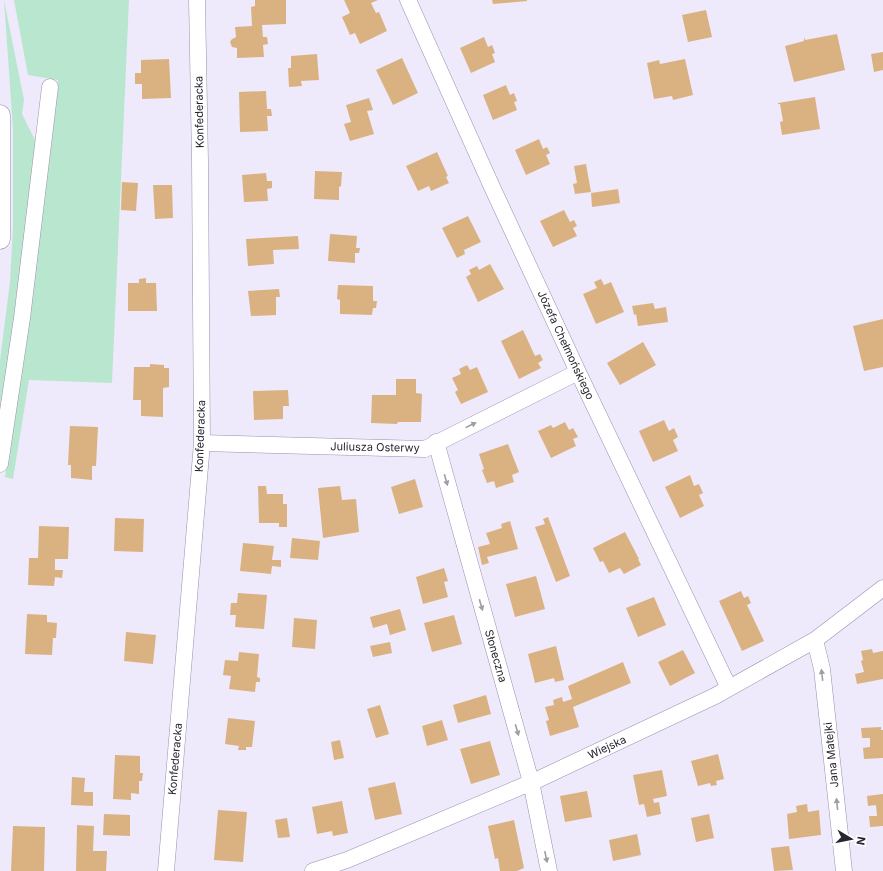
<svg xmlns="http://www.w3.org/2000/svg" width="883" height="871" font-family="Inter,sans-serif">
  <style>
    .green { fill: #b9e6ce }
    .building { fill: #dab282 }
    .lines { fill: none; stroke-linecap: round; stroke-linejoin: round }
    .minor-casing { stroke: #9990ad; stroke-width: 17 }
    .tertiary-casing { stroke: #9990ad; stroke-width: 21 }
    .minor { stroke: #fff; stroke-width: 16 }
    .tertiary { stroke: #fff; stroke-width: 20 }
    .oneway { fill: #9e9da2 }
    .labels { text-anchor: middle; dominant-baseline: central; stroke-width: 3; stroke-linejoin: round; paint-order: stroke }
    .street-label { font-size: 11px; fill: #282530; stroke: #fff }
  </style>
  <rect width="100%" height="100%" fill="#efe9fc"/>
  <path class="green" d="M4,0l20,100 -2,14 13,26 1,5 -22,175 -14,97v-57l10,-78 3,-56v-97z
    M14,0h115l-17,383 -83,-3 -16,99 -8,-2c22,-132 38,-264 53,-397l-30,-5z"/>
  <path class="building" d="M255,0h31v24l-24,1 1,12h4l1,7 -5,1 1,12 -27,1v-10l-5,-1 -2,-5 2,-3 4,-2 -1,-10 17,-1 -1,-19 4,-1z
    M344,0h34l-7,3 5,10 3,-1 8,19 -27,13 -5,-11 -5,2 -8,-18 8,-4z
    M492,0h35v1l-34,3z
    M706,10l6,27 -24,5 -6,-27z
    M837,34l8,36 -51,12 -9,-36 19,-5v-4l1,3z
    M484,37l4,10 4,-2 3,8 -3,1 3,8 -24,11 -11,-25z
    M883,52v18l-9,2 -3,-18z
    M317,54l2,26 -18,1 1,5 -13,1 -1,-19h3v-12z
    M402,58l16,35 -25,12 -17,-35z
    M169,59l2,39 -29,1v-15h-7v-11h6v-13z
    M685,59l8,36 -20,5 -1,-4 -18,3 -7,-36 12,-3 1,4z
    M506,85l4,10 4,-2 3,8 -3,1 3,8 -24,10 -10,-25z
    M266,91l1,18h4l1,7h-5l1,15 -28,1 -1,-40z
    M815,97l5,32 -38,6 -2,-13 3,-1 -3,-17h-2v-1z
    M369,98l4,12 -6,1 7,23 -24,7 -6,-17 7,-2 -5,-17z
    M539,139l4,10 4,-2 3,6 -4,2 4,9 -24,11 -11,-25z
    M437,152l11,24 -2,1 3,6 -18,8 -2,-5 -11,5 -12,-25z
    M586,164l5,28 -16,2 -2,-10 4,-1 -3,-17z
    M315,171l27,1 -1,14 -2,1v13l-25,-1z
    M266,173l1,8h5v7l-5,1 1,12 -24,1 -2,-27z
    M122,182l16,1 -2,28 -15,-1z
    M153,185h19l1,33 -18,1z
    M618,189l2,14 -28,4 -1,-14z
    M564,210l6,12 4,-2 3,6 -4,2 4,8 -24,11 -13,-26z
    M468,216l13,26 -17,8 1,4 -8,4 -15,-30z
    M330,234l27,2 -1,12h4l-1,5h-4v10l-27,-2z
    M298,236l1,13 -26,1 1,14 -26,2 -2,-27z
    M490,264l14,25 -26,13 -12,-25 5,-3 -2,-4 8,-4 2,4z
    M146,278v5h10l1,28h-29v-28h11v-4z
    M601,279l3,6 7,-3 13,30 -28,12 -13,-30 14,-6 -3,-6z
    M338,285l35,1v15h4l-1,7h-3l-1,7 -32,-1v-14l-3,-1z
    M279,289l1,8h-4v18l-25,1 -3,-25z
    M653,303l2,6 11,-2 2,15 -30,4 -2,-12 -2,1 -2,-9z
    M883,319v48l-19,4 -11,-45z
    M523,330l12,26 5,-2 3,6 -5,3 3,5 -22,11 -18,-38z
    M643,342l13,23 -36,20 -13,-22z
    M150,364l14,1v3h5v19l-6,1v29l-22,-1v-16h-8l1,-33h16z
    M467,365l3,5 7,-3 11,25 -27,12 -6,-12 3,-2 -6,-12 9,-4 -2,-5z
    M396,379h20v14l6,1 -1,28h-23l-1,2 -26,-1 1,-28h24z
    M288,390l1,16h-6v13l-29,1 -1,-29z
    M664,420l5,11 5,-3 4,9 -5,3 5,11 -25,11 -14,-31z
    M565,422l4,8 4,-2 5,9 -5,2 3,7 -25,12 -13,-27 13,-6 2,3z
    M70,426l28,1 -2,39h-4v14l-21,-2v-13h-3z
    M508,444l11,28 -7,3 2,7 -18,6 -2,-7 -7,2 -5,-13 2,-1 -5,-15z
    M690,475l4,11 5,-2 4,9 -4,2 5,11 -24,12 -15,-31z
    M415,479l8,28 -24,7 -8,-27z
    M258,486h8l1,8h16v10h4v23h-8v-4h-20z
    M340,486l2,14 14,-1 3,33 -36,6 -5,-50z
    M548,517l22,59 -14,6 -21,-55 10,-3 -2,-5z
    M115,518l29,1 -1,33 -29,-1z
    M510,521l8,28 -31,8 2,6 -7,2 -4,-18 12,-3 -4,-11 16,-5 -1,-4z
    M39,526l30,1 -1,32h-13v11h8l-1,8 -7,-1 -1,9 -26,-1 1,-27h9z
    M625,532l14,27h-1l3,6 -17,9 -4,-6 -11,5 -6,-12 -3,1 -7,-14z
    M292,538l28,3 -2,19 -28,-2z
    M243,543l31,3 -2,14h9v7l-9,-1 -1,8 -31,-3z
    M444,568l4,13 -4,1 4,15 -25,7 -7,-27z
    M536,576l9,33 -30,8 -9,-33z
    M741,591l3,7 4,-2 3,7 -4,2 17,36 -22,10 -23,-50z
    M238,593l29,2 -3,34 -29,-2 1,-12h-6l1,-12h6z
    M654,597l12,28 -28,12 -12,-29z
    M400,609l6,21 -16,5 -3,-11 -14,4 -3,-11z
    M27,614l20,1v7l10,1 -1,15h-3l-1,17 -27,-1z
    M454,615l8,29 -30,8 -8,-29z
    M294,618l23,2 -2,29 -23,-2z
    M126,632l30,3 -3,29 -29,-3z
    M390,642l2,11 -19,4 -3,-11z
    M556,646l8,34 -9,2 -1,-4 -19,5 -7,-29z
    M872,649l1,4 10,-2v28l-26,5 -2,-10 9,-2 -3,-11 2,-1 -2,-9z
    M683,650l12,23 -25,13 -12,-24z
    M239,652l20,2 -2,23 3,1v4h-4l-1,10 -26,-3 2,-13 -8,-1 2,-15 13,1z
    M623,662l8,21 -58,24 6,20 -29,9 -4,-15 3,-1 -4,-13 9,-2 -1,-5 9,-3 1,5 9,-3 -4,-13z
    M486,695l5,19 -33,9 -5,-18z
    M380,705l9,29 -13,4 -9,-29z
    M228,718l27,3 -3,26h-6v3h-8l1,-4 -14,-2z
    M442,720l6,20 -21,6 -5,-20z
    M881,727v3h2v28l-19,1 -1,-11 7,-1v-9h-8l-1,-10z
    M340,740l4,18 -10,2 -3,-18z
    M490,741l10,34 -29,9 -11,-35z
    M718,754l6,25 -8,2 1,4 -6,1 -1,-3 -12,3 -7,-25z
    M115,755l25,1v17h3l-1,8h-3v13l-8,-1v7l-18,-1z
    M662,770l5,26 -14,3 1,4 5,-1 2,12 -14,3 -3,-13 -5,1 -6,-30z
    M72,777l13,1 -1,14h9v14l-22,-1z
    M395,782l7,32 -27,6 -7,-32z
    M587,791l5,26 -27,5 -5,-26z
    M883,794v32l-13,1 -1,-11h8l-1,-11 -8,1 -1,-10z
    M342,801l6,32 -15,3 -1,-5 -15,3 -5,-27z
    M807,804l1,8 11,-2 2,25 -32,4 -2,-25 10,-2 -1,-6z
    M218,810l29,2 -4,50 -29,-2z
    M104,814l26,1v21l-27,-1z
    M709,814l5,24 -18,4 -5,-24z
    M287,818l3,19 -12,1 -3,-18z
    M514,820l10,48 -7,3h-17l-2,-13 -3,1 -7,-33z
    M77,825l17,1 -1,25h14l-1,20h-30z
    M13,826l32,1 -1,44h-33z
    M637,834l4,21 -28,6 -4,-21z
    M789,846l4,24 -19,1 -3,-23z"/>
  <g class="lines">
    <g class="minor-casing">
      <path id="minor" d="M408,0l84,187 86,185 151,316
        M436,442l95,340 18,89
        M202,443l223,6 153,-77
        M0,464l22,-146 28,-231
        M815,640l7,29 22,202
        M166,871l36,-428 -2,-282 -3,-161
        M313,871l34,-11 190,-80 178,-84 100,-56 68,-52"/>
    </g>
    <g class="tertiary-casing">
      <path id="tertiary" d="M0,115v124"/>
    </g>
    <use href="#minor" class="minor"/>
    <use href="#tertiary" class="tertiary"/>
  </g>
  <defs><path id="oneway-solid" d="M-6-.8H1V-3.2L6.5 0L1 3.2V.8H-6Z"/></defs>
  <g class="oneway">
    <use href="#oneway-solid" transform="translate(471 425) rotate(-26)"/>
    <use href="#oneway-solid" transform="translate(446 480) rotate(74)"/>
    <use href="#oneway-solid" transform="translate(481 605) rotate(74)"/>
    <use href="#oneway-solid" transform="translate(822 675) rotate(-97)"/>
    <use href="#oneway-solid" transform="translate(517 730) rotate(74)"/>
    <use href="#oneway-solid" transform="translate(837 804) rotate(-96)"/>
    <use href="#oneway-solid" transform="translate(546 857) rotate(78)"/>
  </g>
  <g class="labels">
    <g class="street-label">
      <text transform="translate(199 112) rotate(-91)">Konfederacka</text>
      <text transform="translate(566 345) rotate(65)">Józefa Chełmońskiego</text>
      <text transform="translate(200 436) rotate(-88)">Konfederacka</text>
      <text transform="translate(375 447) rotate(1)">Juliusza Osterwy</text>
      <text transform="translate(496 656) rotate(74)">Słoneczna</text>
      <text transform="translate(607 747) rotate(-25)">Wiejska</text>
      <text transform="translate(831 755) rotate(-96)">Jana Matejki</text>
      <text transform="translate(175 759) rotate(-85)">Konfederacka</text>
    </g>
  </g>
  <g transform="translate(851 839) rotate(100)" stroke="#ffffff" stroke-width="3" paint-order="stroke">
  <path d="M0-3L7 15L0 10L-7 15Z" fill="#282530"/>
  <text y="-6" font-size="11" font-weight="bold" text-anchor="middle" fill="#282530">N</text>
  </g>
</svg>
